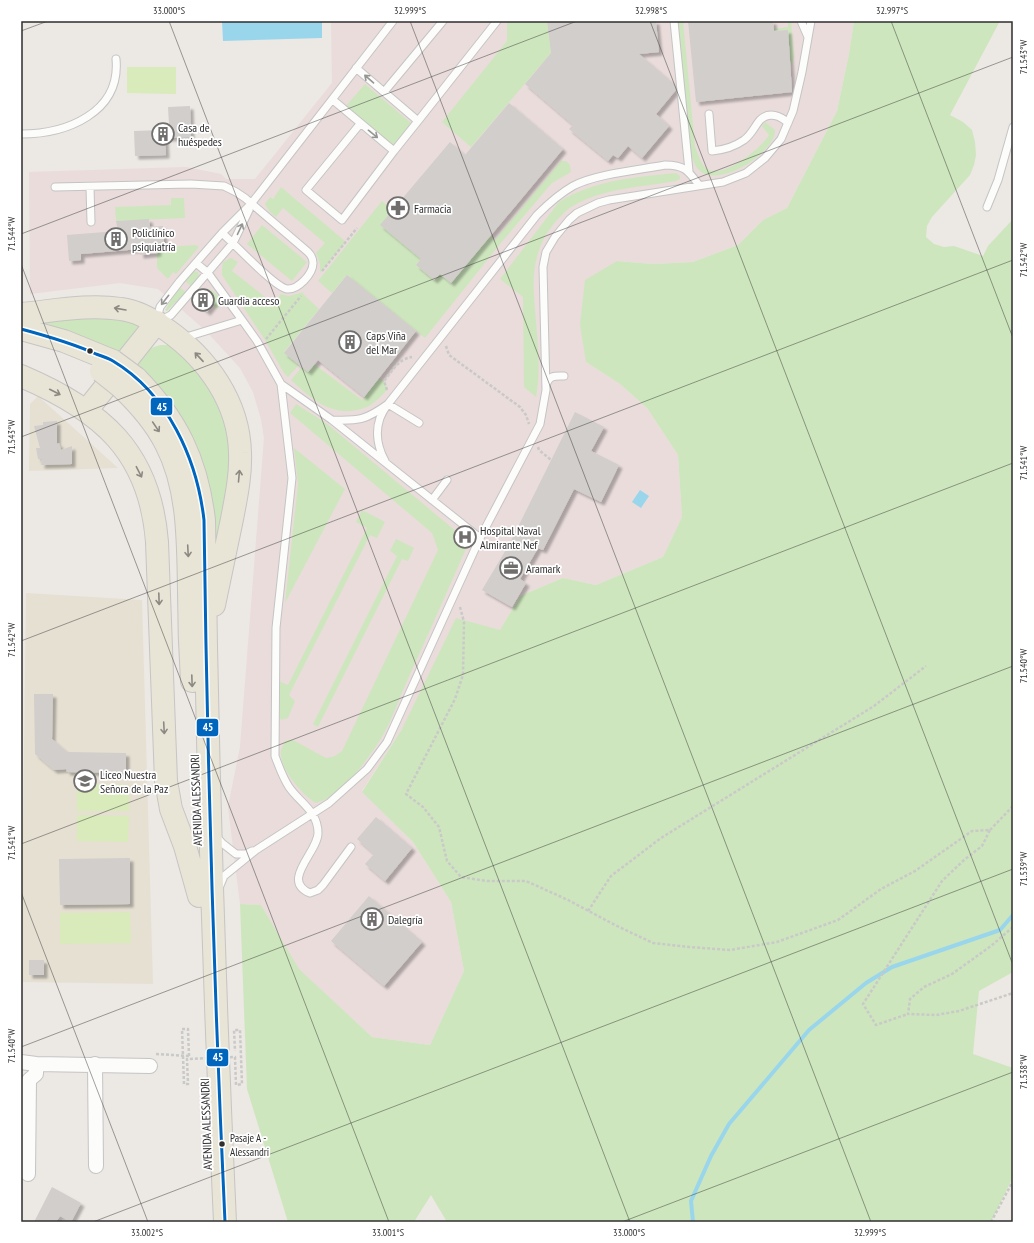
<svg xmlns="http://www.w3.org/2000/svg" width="1034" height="1243" font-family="'PT Sans Narrow',sans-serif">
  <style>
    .education { fill: #e6e0d3 }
    .medical { fill: #e9dcdb }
    .green { fill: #cee6be }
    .pitch { fill: #d9eabb }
    .water { fill: #99d6ec }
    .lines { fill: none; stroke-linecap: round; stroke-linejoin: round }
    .stream { stroke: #99d6ec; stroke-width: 4 }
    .building { fill: #d1cecb; filter: url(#shadow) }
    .lane-casing { stroke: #c5c4c5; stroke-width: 9 }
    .street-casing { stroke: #c5c4c5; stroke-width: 16 }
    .primary-casing { stroke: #c6c5c4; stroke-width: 24 }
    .path { stroke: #c9c9c8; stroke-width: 2.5; stroke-dasharray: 3 2; stroke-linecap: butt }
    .lane { stroke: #fcfcfb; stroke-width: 7 }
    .street { stroke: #fcfcfb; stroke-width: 14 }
    .primary { stroke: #e8e4d6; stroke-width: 22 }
    .primary-bridge-casing { stroke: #c6c5c4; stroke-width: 24; stroke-linecap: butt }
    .path-bridge { stroke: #c9c9c8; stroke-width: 2.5; stroke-dasharray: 3 2; stroke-linecap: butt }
    .primary-bridge { stroke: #e8e4d6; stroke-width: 22 }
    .bus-1-casing { stroke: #fff; stroke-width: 6 }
    .bus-1 { stroke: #0065bd; stroke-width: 3 }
    .oneway { stroke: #959594 }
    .oneway2 { stroke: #8b8982 }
    .ticks { fill: none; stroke: #2e2e2e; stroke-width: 1; stroke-opacity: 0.45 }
    .bus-dot { fill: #2e2e2e; stroke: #fff; stroke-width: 1.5 }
    .labels { text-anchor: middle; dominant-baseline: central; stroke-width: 3.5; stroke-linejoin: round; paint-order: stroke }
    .bus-label { font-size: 11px; fill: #2e2e2e; stroke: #fff; text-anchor: start }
    .poi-label { font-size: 12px; fill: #2e2e2e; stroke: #fff; text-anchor: start }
    .street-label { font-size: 12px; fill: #2e2e2e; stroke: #fff }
    .line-badge { stroke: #fff; stroke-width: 1.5 }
    .badge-label { font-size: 11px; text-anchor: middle; font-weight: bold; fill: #fff }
    .neatline { fill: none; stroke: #2e2e2e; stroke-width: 1.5 }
    .ticks-label { font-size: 10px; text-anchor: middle; fill: #2e2e2e }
  </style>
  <defs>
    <filter id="shadow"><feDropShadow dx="3.5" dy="3.5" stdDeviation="1" flood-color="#0004"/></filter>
  </defs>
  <rect width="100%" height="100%" fill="#ece8e4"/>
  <path class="education" d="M38,396l80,72 -89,3 1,-67z
    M26,593l116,7 11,384 -132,-2z"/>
  <path class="medical" d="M331,21h523l-5,33 -12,57 -50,97 -24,12 -25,25 -45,17 -40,2 -36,-3 -31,101 34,22 27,24 31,47 4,62 -19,40 -67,28 -33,-7 -43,18 -20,34 -98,99 -40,62 51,51 38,60 13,69 -34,74 -58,-8 -74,-68 -37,-64 -21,-1 -12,-97 12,-60 24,-309 -3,-19 -8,-27 -13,-24 -34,-37 -48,-42 -38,-6 -90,11 -1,-122 157,-5 35,7 5,5h29l77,-96z"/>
  <path class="green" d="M507,21h40l4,32 -80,94 -29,-25 65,-81z
    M678,21h5l12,125c3,8 6,20 14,24 17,7 52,-22 60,-35l-7,-9 3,-4 10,8c2,22 -60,62 -78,38 -4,-6 -6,-14 -7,-21z
    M788,21h3l3,36 -3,10 -3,-37 -14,1v-2l14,-2z
    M854,21h146l-50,94 13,7 9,8 3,12 1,13 -2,10 -4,10 -38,42 -5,9 -1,11 8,7 10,3 10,-1 29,10 5,-10 25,-27v753l-34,19 -6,63 40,14v109l-22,45h-544l-16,-27 -17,27h-126l-41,-133 -7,-185 21,1 38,64 73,68 58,8 34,-74 -13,-69 -38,-60 -51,-50 40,-63 54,-111 44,12 20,-34 43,-18 33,7 67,-28 19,-40 -4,-62 -31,-47 -27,-24 -34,-22 -6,-37 5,-45 32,-19 36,3 40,-2 45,-17 25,-25 24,-12 50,-97 12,-57z
    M365,84l46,39 -19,24 -47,-40z
    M561,161h5l4,4 1,7 -19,11 -52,61 -75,94 -78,-63 -15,18 -14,-12 64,-80 10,9 -11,15 40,34 -5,6 18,15 6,-6 11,9 39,-47 5,4z
    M676,173l4,3v3l-4,2c-33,6 -73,7 -103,25 -6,3 -11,9 -16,14 -20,22 -25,48 -23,76 2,34 8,68 2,101l-12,-10 -1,-90 -23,-18 59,-77c35,-22 77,-25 117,-29z
    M281,187l65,55 -26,31v-9l-4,-11 9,-10 -42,-35 -7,9 -7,-6 -4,-7 5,-7 3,2z
    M171,198h13l1,20 -69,3 -1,-14 56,-2z
    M262,225l45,37 -15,19 -45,-37z
    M166,242l1,5 29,-2 3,2 -23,27 -3,-2 -5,7 -11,-11v-25z
    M231,258l7,4 -6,9 42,33 7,-10 8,2 15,-4 -1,2 16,15 -35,43 15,13 -11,12 -4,-4 -19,-33 -43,-65v-7l1,-6z
    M193,271l5,1 1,5 -8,9 -6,-5z
    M179,287l7,5 -19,19 -2,-1z
    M209,289c7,3 10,7 12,14l-4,6 -4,-5 2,-2 -13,-11z
    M101,312l38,13 -21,29 -56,-25 -15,-5 -26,-5z
    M161,345h8l13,9 38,46 13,55 -12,94 -7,-1 -78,-182c5,-11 13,-19 25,-21z
    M314,364l48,36 17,-22 6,4 3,7c-6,6 -12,13 -19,17 -4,2 -8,3 -12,4 -27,6 -48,-13 -66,-30l11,-13 6,5z
    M296,404l30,19 143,119c-19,43 -38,86 -58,130 -9,19 -18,46 -28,63 -13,22 -42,62 -67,68 -14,-8 -38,-36 -35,-53 1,-3 3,-6 4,-9l8,-1 33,18 9,-2 7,-5 96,-201 -6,-17 -142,-120z
    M294,448l51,41 -60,114 13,-119z
    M362,510l23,12 -8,16 -7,-3 -81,160 6,6 -7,17 -7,2 -2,-4v-35l9,4 79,-157 -11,-6z
    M396,539l18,9 -6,13 -6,-2 -84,168 -5,-3 84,-168 -7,-5z"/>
  <path class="pitch" d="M127,67h49v27l-49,-1z
    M77,784l52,1v26h-52z
    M77,815l52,1 -1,26 -51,-1z
    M130,912l1,31 -71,1v-31z"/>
  <path class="water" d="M222,21h100v17l-99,3z
    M640,490l9,6 -8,12 -9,-6z"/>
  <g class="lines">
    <path class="stream" d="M693,1222l-2,-21 20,-45 18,-32 80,-94 57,-47 26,-16 108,-37 13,-15"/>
  </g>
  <path class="building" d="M547,21h109l3,31 -20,2 36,31 1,5 -20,24 13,12 -27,32 -14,-12 -10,12 -5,-3 -5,6 -39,-32 4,-4 -48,-41 26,-31z
    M688,21h85l1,10 14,-1 4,62 -96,10z
    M509,103l54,46 -112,134 -11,-9 -6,6 -18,-15 5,-6 -41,-34 70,-83 15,13z
    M190,106l1,31 -26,1 1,17 -31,1 -1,-25 29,-1 6,-6 -1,-17z
    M149,219l1,8 13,-1 1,16 -7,1 1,10 -18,2v-6l-59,5v6l-12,1 -2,-26 51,-4 -2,-10z
    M347,275l69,56 -52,66 -46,-37 -10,12 -24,-19z
    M200,289l15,13 -8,10 -16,-13z
    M575,412l29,15 -13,24 28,14 -18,37 -27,-13 -31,61 -5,-2 -18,31 6,4 -14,24 -30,-17 28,-47z
    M57,421v23l2,-1 2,7 11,-4v18l-31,1 1,-6h-4l-2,-11h4l-6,-22 9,-1v-3z
    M34,694h19l-1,45 15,13 59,1v20l-59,-1 -1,-3 -12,1 -19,-16z
    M376,817l36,31 -27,33 -20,-17 9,-10 -17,-15z
    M130,858v46l-70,1 -1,-46z
    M369,896l53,46 -38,44 -53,-45z
    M29,960h15v15h-15z
    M52,1187l29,16 -10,19 -11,-6 -4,6h-22z"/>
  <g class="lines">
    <g class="lane-casing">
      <path id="lane" d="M674,21l15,150
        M801,21l7,16
        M384,92l59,-71
        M333,100l61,51 24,-30 -62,-53
        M709,114l3,37c12,-1 22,-4 32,-11 8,-6 10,-13 16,-20 9,-9 21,-4 28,3
        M418,121l79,-100
        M360,124l-54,66 36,30 52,-69
        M21,134c45,0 100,-21 95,-75
        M55,187l136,-3 33,2 12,6 9,6 63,54c3,3 5,6 5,11 0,11 -15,27 -26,26 -13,-2 -52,-45 -65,-56
        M90,187l1,35
        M987,207l11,-27 15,-53
        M196,263l12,10 34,47 15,21 24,43 51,36 148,118
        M157,319l3,-12 20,-26 42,-48 29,-29 142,-183
        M159,321l12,-6 62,-72 16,-33
        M183,338l59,-18
        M281,384l11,94 -16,150 -1,128c4,11 8,22 14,31 11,16 29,24 29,46 0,19 -38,48 -8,60l8,-3 5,-5 28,-38
        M546,385c4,-10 8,-9 18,-9
        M332,420c27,1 34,0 56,-16l149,-189c11,-11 22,-21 36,-29 23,-12 65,-16 92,-21 19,0 23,5 34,20
        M385,461c-7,-13 -10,-29 -5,-43 2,-5 5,-10 8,-14l31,19
        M432,500l15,-20
        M216,836l6,7 14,11h10l6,-3
        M219,888l5,-12 32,-26 73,-47 38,-34 20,-27 93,-204 60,-114 6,-34 -3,-123 3,-15 9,-15 14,-17 8,-7 21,-10 11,-3 114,-18 23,-9 19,-15 16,-19 12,-28 9,-39 9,-51"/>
    </g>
    <g class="street-casing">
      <path id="street" d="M21,1062l15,2 114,2
        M95,1064l1,102
        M28,1174l1,-94 7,-6v-10"/>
    </g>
    <g class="primary-casing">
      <path id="primary" d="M21,314c33,-3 67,-10 100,-5 17,2 32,11 46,21 40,28 72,72 73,123 1,22 -4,45 -8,66 -6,29 -12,57 -18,86
        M21,329l43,12 49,20
        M21,376c80,34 129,75 136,166l9,239 5,28 14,37 14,50
        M136,378c41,42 61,83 68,142 3,234 10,468 21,702
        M121,387c18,17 34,35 45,57 23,44 22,97 23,146 0,30 1,61 3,91
        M87,410l70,-88"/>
    </g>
    <path class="path" d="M322,271l35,-43
      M266,339l35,-43
      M446,346l3,9 71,52 6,8 3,9
      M387,390l-3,-9c8,-10 14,-22 28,-24
      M538,447l1,3 12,10
      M460,607l4,15 -1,53 -8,24 -49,95 17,13 16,20 8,34 14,16 26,4h39l42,19 45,24 40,19 36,4 41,3 47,-8 61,-22 43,-31 34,-18 57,-40 18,-1 -8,16 -18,14 -22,21 -79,123 13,21 32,-11
      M990,830l23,-24
      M588,911l23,-35 50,-38 213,-132 52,-40
      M1013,927l-22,19 -39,28 -28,13 -14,12 -2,15 28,1 23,-4 54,-18
      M156,1054l33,2
      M991,1222l22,-41"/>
    <use href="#lane" class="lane"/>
    <use href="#street" class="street"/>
    <use href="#primary" class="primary"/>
    <g class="primary-bridge-casing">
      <path id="primary-bridge" d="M113,361l23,17
        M101,371l20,16"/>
    </g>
    <path class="path-bridge" d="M189,1056l-1,-27h-6l2,55h4l-1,-25 48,-2 1,28 6,-1 -2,-54h-6l1,21"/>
    <use href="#primary-bridge" class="primary-bridge"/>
    <g class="bus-1-casing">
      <path id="bus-1" d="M21,329c26,7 51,14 75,25 6,2 12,4 17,7 55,33 84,98 91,159 3,234 10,468 21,702"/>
    </g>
    <use href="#bus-1" class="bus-1"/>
  </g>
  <defs><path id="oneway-shaft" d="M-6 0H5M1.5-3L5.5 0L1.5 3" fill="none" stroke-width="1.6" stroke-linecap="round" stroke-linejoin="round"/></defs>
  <g class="oneway">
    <use href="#oneway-shaft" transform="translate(369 79) rotate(-139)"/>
    <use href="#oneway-shaft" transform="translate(373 134) rotate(39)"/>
    <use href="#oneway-shaft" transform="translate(240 229) rotate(-65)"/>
    <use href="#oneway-shaft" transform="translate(165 300) rotate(128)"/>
  </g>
  <g class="oneway2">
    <use href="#oneway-shaft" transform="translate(120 309) rotate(-170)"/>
    <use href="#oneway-shaft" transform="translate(199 357) rotate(-133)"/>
    <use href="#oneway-shaft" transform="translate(55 392) rotate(27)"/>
    <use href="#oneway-shaft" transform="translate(156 427) rotate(56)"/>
    <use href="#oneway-shaft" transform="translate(139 472) rotate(63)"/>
    <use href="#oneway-shaft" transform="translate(239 476) rotate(-85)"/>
    <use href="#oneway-shaft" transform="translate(188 551) rotate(87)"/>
    <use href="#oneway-shaft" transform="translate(159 599) rotate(88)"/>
    <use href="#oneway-shaft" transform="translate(192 681) rotate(88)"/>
    <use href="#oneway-shaft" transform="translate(164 728) rotate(87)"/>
  </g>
  <path class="ticks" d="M169,21l461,1201M410,21l461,1201M650,21l363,944M891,21l122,317M21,31l27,-10M21,234l556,-213M21,264l368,958M21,437l992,-380M21,641l992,-381M21,844l992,-381M21,892l127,330M21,1047l992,-381M93,1222l920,-353M622,1222l391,-150"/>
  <defs>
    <g id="building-ring" transform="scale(1.15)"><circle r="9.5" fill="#fff" stroke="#706f6e" stroke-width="1.5"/><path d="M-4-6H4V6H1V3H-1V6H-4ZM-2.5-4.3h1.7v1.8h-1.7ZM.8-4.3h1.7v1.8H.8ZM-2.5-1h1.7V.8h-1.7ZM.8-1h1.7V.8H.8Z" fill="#706f6e"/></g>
    <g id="pharmacy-ring" transform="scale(1.15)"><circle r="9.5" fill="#fff" stroke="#706f6e" stroke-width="1.5"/><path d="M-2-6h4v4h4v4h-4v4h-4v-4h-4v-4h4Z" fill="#706f6e"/></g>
    <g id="hospital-ring" transform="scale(1.15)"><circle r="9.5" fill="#fff" stroke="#706f6e" stroke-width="1.5"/><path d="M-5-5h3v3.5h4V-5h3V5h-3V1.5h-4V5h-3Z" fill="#706f6e"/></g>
    <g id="office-ring" transform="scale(1.15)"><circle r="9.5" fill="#fff" stroke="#706f6e" stroke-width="1.5"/><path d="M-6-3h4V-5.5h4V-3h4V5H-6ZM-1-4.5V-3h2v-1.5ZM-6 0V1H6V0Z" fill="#706f6e"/></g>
    <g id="school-ring" transform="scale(1.15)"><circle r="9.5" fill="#fff" stroke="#706f6e" stroke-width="1.5"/><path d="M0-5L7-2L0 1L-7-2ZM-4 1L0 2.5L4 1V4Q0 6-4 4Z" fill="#706f6e"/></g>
  </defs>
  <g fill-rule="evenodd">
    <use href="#building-ring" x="163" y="134"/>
    <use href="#pharmacy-ring" x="398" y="208"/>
    <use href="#building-ring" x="116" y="239"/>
    <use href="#building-ring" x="203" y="300"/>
    <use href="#building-ring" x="350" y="342"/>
    <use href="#hospital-ring" x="465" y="537"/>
    <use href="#office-ring" x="511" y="568"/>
    <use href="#school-ring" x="85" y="781"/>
    <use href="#building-ring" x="372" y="919"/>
  </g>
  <g class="bus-dot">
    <circle cx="90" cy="351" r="3.5"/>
    <circle cx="222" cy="1144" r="3.5"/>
  </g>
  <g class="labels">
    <g class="bus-label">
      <text x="230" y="1138">Pasaje A -<tspan x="230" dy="14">Alessandri</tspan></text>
    </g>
    <g class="poi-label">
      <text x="178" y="127">Casa de<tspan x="178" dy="14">huéspedes</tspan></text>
      <text x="414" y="208">Farmacia</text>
      <text x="132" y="232">Policlínico<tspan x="132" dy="14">psiquiatría</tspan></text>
      <text x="218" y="300">Guardia acceso</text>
      <text x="366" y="335">Caps Viña<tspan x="366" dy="14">del Mar</tspan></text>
      <text x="480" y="530">Hospital Naval<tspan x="480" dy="14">Almirante Nef</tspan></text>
      <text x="526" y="568">Aramark</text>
      <text x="100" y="774">Liceo Nuestra<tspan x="100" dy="14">Señora de la Paz</tspan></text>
      <text x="388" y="919">Dalegría</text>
    </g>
    <g class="street-label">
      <text transform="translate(196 800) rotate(-92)">AVENIDA ALESSANDRI</text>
      <text transform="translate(206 1124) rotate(-92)">AVENIDA ALESSANDRI</text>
    </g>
  </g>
  <g class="line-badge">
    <rect x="150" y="397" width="23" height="19" rx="4" fill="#0065bd"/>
    <rect x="196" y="718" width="23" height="19" rx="4" fill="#0065bd"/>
    <rect x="206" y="1048" width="23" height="19" rx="4" fill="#0065bd"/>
  </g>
  <g class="badge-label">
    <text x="162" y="411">45</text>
    <text x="208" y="731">45</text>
    <text x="218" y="1061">45</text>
  </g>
  <rect width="1034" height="1243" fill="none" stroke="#ffffff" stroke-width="44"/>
  <rect x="22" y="22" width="990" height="1199" class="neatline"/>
  <g class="ticks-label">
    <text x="169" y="14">33.000°S</text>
    <text x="410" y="14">32.999°S</text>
    <text x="651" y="14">32.998°S</text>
    <text x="892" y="14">32.997°S</text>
    <text transform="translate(1023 57) rotate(-90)" y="4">71.543°W</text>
    <text transform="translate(11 234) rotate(-90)" y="4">71.544°W</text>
    <text transform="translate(1023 260) rotate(-90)" y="4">71.542°W</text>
    <text transform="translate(11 437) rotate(-90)" y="4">71.543°W</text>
    <text transform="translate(1023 463) rotate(-90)" y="4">71.541°W</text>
    <text transform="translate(11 640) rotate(-90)" y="4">71.542°W</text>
    <text transform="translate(1023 666) rotate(-90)" y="4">71.540°W</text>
    <text transform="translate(11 843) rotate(-90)" y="4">71.541°W</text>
    <text transform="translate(1023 869) rotate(-90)" y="4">71.539°W</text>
    <text transform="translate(11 1046) rotate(-90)" y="4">71.540°W</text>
    <text transform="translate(1023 1072) rotate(-90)" y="4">71.538°W</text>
    <text x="147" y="1236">33.002°S</text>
    <text x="388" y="1236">33.001°S</text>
    <text x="629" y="1236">33.000°S</text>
    <text x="870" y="1236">32.999°S</text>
  </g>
</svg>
